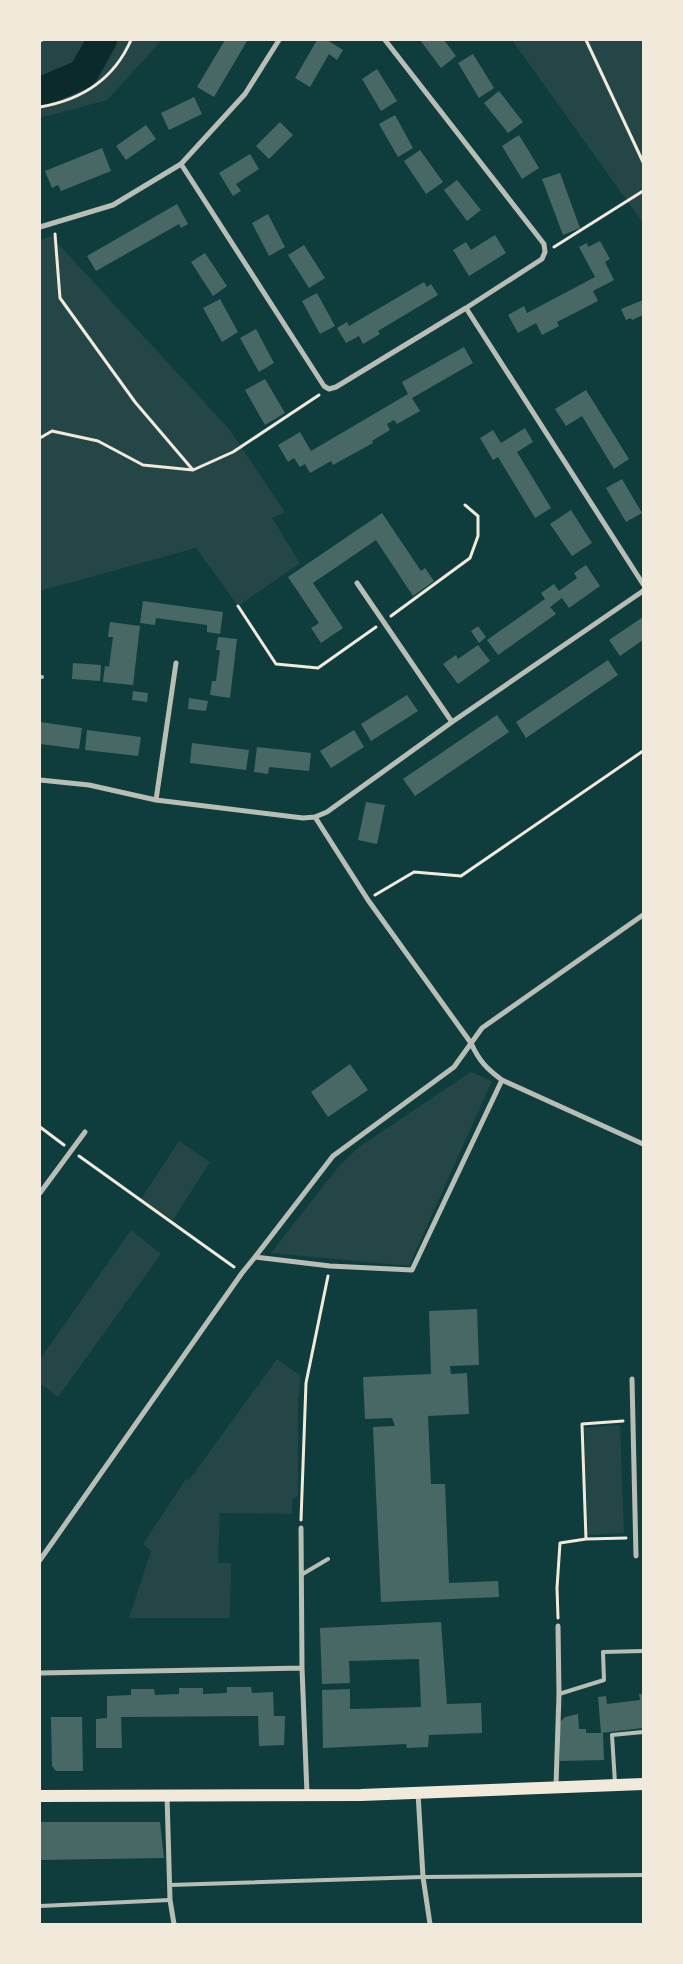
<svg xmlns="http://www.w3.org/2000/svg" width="683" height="1964" font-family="Karla,sans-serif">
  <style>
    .green { fill: #244646 }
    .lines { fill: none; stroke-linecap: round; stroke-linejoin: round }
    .river { stroke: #0a2a2b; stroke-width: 30 }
    .building { fill: #486865 }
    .path { stroke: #f1e9da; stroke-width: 3 }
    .service { stroke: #b8beb3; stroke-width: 4 }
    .minor { stroke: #b8beb3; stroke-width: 5 }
    .primary { stroke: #f1e9da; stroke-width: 12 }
  </style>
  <rect width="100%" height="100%" fill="#0f3d3e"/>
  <path class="green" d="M40,40h122l-55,60 -67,18z
    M512,40h131v183z
    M51,236l178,193 56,83 -13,6 28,45 -62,43 -42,-58 -156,43v-351z
    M471,1072l21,9 -83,185 -138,-13 68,-87 20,-19z
    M179,1141l31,21 -37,58 -32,-21z
    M131,1230l30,24 -103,143 -18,-14v-24z
    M277,1359l24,17 -3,24v96l-6,3v15l-72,-1 -2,50h13l-1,55h-101l22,-67 -8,-7 43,-65 3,1z
    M620,1425l4,108 -36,2 -4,-107z"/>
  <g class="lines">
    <path class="river" d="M40,92l43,-18 19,-34"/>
  </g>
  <path class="building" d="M225,40l22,1 -33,56 -17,-10z
    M317,40h10l16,10 -6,10 -8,-6 -19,33 -15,-9z
    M420,40h24l12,16 -15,12z
    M473,54l21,34 -15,10 -21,-35z
    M377,69l20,32 -16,10 -19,-32z
    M499,91l24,31 -15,11 -24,-30z
    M194,97l8,17 -33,16 -8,-17z
    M395,115l18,33 -15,9 -19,-33z
    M280,122l13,13 -24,24 -13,-13z
    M146,125l10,14 -30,21 -10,-14z
    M519,135l20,33 -17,11 -20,-33z
    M102,148l9,23 -50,20 -3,-6 -6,3 -7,-17z
    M420,150l23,32 -17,12 -22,-33z
    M250,154l9,15 -23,15 5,7 -8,5 -14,-23z
    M560,173l20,55 -17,7 -21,-56z
    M457,180l24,30 -14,11 -23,-31z
    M177,204l11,20 -7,4 -2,-4 -83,47 -9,-15z
    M268,214l17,33 -16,9 -17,-33z
    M495,235l11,18 -37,23 -16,-26 13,-8 5,8z
    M600,241l10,18 -5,3 9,18 -21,11 5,10 -41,21 2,4 -17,9 -6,-12 -18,10 -10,-18 16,-9 3,7 68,-36 -16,-30 8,-4 1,4z
    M304,245l21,33 -16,10 -21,-33z
    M205,253l22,33 -14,10 -22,-34z
    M424,282l3,5 4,-3 7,11 -60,36 2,3 -17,10 -4,-8 -13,7 -9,-15 10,-6 2,4z
    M317,293l18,33 -15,8 -18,-33z
    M220,299l18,33 -16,10 -19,-34z
    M643,300v15l-11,5 -1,-2 -5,2 -5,-11z
    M256,329l18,34 -15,9 -19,-34z
    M464,347l9,16 -61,35 8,13 -23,13 -3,-4 -7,4 3,6 -18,11 1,2 -40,22 -2,-4 -21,12 -5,-9 -5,3 -6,-9 -6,4 -10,-17 22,-13 11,19 97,-57 -6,-12z
    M265,379l20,34 -20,12 -20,-35z
    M586,390l43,69 -15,10 -32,-53 -16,10 -11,-17z
    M525,428l8,14 -16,10 34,56 -16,10 -37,-61 -5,3 -13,-22 13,-8 8,13z
    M622,479l20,34 -16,9 -20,-34z
    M571,510l21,33 -20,13 -22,-32z
    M382,513l39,58 4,-3 9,13 -21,15 -37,-56 -63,43 30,45 -22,15 -10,-15 8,-5 -31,-46z
    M586,565l14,21 -31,22 -7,-10 -12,9 6,7 -58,41 -11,-15 58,-41 -4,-6 13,-9 5,7 18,-13 -3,-5z
    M143,601l80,11 -3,22 -13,-2v-7l-51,-7 -1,7 -15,-2z
    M643,617v23l-23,16 -11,-16z
    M110,622l30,4 -7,59 -30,-3 2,-16 4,1 4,-30h-5z
    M478,626l8,11 -7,6 -8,-12z
    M218,637l19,2 -7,59 -20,-3 2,-14h4l4,-31h-4z
    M478,645l12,16 -32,23 -15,-20 13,-9 2,4z
    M608,660l10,15 -92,63 -10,-16z
    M73,663l28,2 -1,16 -28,-2z
    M133,691l15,2 -1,9 -15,-2z
    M407,695l11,16 -47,30 -10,-17z
    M189,698l19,3 -2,10 -18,-2z
    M497,715l12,17 -94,64 -12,-17z
    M40,722l42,6 -3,21 -39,-5z
    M87,730l54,7 -3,19 -53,-6z
    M354,730l10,17 -33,21 -11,-17z
    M192,743l57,7 -3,20 -56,-7z
    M257,747l54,6 -2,18 -40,-4 -1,7 -14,-2z
    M366,802l19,3 -8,39 -19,-4z
    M350,1064l18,26 -40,27 -17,-25z
    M477,1309l2,56 -29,1 1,8 16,-1 2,41 -41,2 3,68h14l4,99 49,-2 1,16 -118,5 -8,-175 22,-1 -3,-8 -27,1 -2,-42 68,-3 -2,-63z
    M441,1622l6,82 34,-1 1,30 -53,2 -1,12 -21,1 -1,-4 -83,4 -1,-58 28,-1v20l71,-2 -2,-48 -70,2 1,22 -28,1 -2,-56z
    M227,1687h24l1,6 21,-1 1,24h11l-1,29 -25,1 -1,-30 -137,1 1,31h-26v-29l11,-1v-22l24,-1v-6h23l1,6 24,-1v-6h24v6l24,-1z
    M639,1694h4v34l-42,5 -3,-36 8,-1 1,8 33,-4z
    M578,1714l1,15h7v4h17l1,27 -44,1 -1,-38 6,-6z
    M51,1717h31l1,54h-27l-4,-5z
    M40,1822h120l4,36 -124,2z"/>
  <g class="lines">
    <path class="path" d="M586,40l57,122
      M40,41l2,-1
      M40,107c41,-7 74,-28 91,-67
      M55,234l5,64 75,104 58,68
      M554,247l89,-56
      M40,438l12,-7 46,10 45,24 50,5 40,-18 86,-57
      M238,606l38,58 42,4 58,-41
      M391,616l79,-58 8,-22v-20l-13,-11
      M375,895l39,-23 47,4 182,-125
      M40,1127l24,18
      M79,1156l155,111
      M301,1520l5,-137 22,-107
      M586,1539l-4,-115 41,-3
      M558,1618l-1,-30 3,-45 26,-4 40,-1"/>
    <path class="service" d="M40,677h2
      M301,1575l27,-16
      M559,1694l45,-14 -1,-28 40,-1
      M615,1783l-3,-48 31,-3
      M170,1885l253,-8 220,-2
      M40,1906l130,-6"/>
    <path class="minor" d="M181,164l143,222 5,3 7,-2 130,-79 76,-49 3,-7 -1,-8 -159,-204
      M40,227l73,-22 68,-41 64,-70 34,-54
      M466,308l177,276
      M357,583l95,139
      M40,780l49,5 67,15 147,18 12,-1 12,-5 125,-90 191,-131
      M156,800l20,-137
      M315,817l53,83 103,143c8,18 16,26 31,37l141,64
      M40,1193l45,-61
      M255,1257l75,9 82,4 90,-190
      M632,1379l4,177
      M301,1528l1,140 5,126
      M40,1560l202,-287 13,-16 78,-101 121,-89 28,-39 161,-113
      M40,1673l262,-5
      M556,1786l3,-92 -1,-68
      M418,1793l5,84 7,47
      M167,1795l3,105 4,24"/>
    <path class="primary" d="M40,1796l321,-1 282,-11"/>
  </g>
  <rect width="683" height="1964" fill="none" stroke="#f1e9da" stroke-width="82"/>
</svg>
